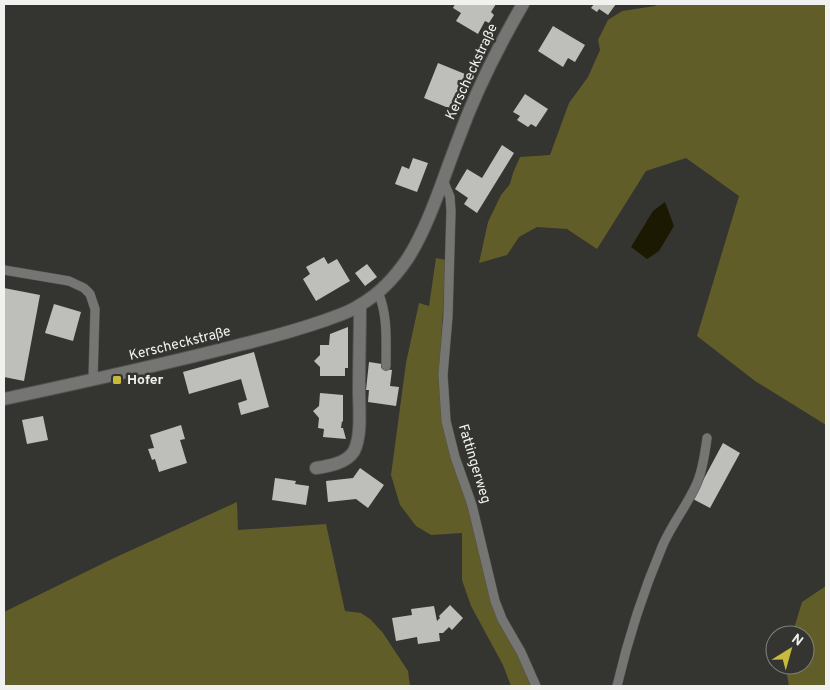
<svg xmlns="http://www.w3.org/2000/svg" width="830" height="690" font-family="Overpass,sans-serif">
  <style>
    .green { fill: #615d29 }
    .water { fill: #1b1902 }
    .building { fill: #bebeba }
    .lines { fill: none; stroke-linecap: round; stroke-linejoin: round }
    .lane-casing { stroke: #52524f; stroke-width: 10 }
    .street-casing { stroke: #52524f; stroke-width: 14 }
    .lane { stroke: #757573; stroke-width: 9 }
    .street { stroke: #757573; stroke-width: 12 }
    .poi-dot { fill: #c6bb3c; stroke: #343430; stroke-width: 2 }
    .labels { text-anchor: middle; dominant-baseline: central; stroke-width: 5; stroke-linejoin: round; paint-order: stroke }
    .street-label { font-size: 14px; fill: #f1f1ef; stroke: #343430 }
    .poi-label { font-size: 14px; font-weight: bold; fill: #f1f1ef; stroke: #343430; text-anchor: start }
  </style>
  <rect width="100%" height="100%" fill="#343430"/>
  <path class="green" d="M657,4h169v421l-71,-44 -58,-45 42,-140 -53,-38 -40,13 -49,78 -30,-20 -30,-2 -18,10 -12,18 -28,8 9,-41 13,-27 9,-11 3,-11 7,-16 30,-2 19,-52 19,-26 12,-27 -2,-10 10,-20 14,-9 33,-5z
    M436,258l10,2 -7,115 3,47 9,37 17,47 23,97 7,18 19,33 14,32h-20l-8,-21 -32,-59 -9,-26v-47l-31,2 -15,-9 -16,-21 -9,-30 15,-112 13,-60 10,3z
    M237,502l1,28 88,-6 19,87 16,2 9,6 13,14 25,38 2,15h-406v-74l110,-54z
    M826,586v100h-37l-2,-11 1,-10h17v-30h-13l10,-33z"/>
  <path class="water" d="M665,202l9,24 -15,25 -12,8 -16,-12 22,-36z"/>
  <path class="building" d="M455,4h41l-5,8 3,3 -5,8 -4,-2 -7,13 -22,-13 5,-8 -8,-5z
    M594,4h22l-8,11 -9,-6 -2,3 -6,-4z
    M553,26l32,19 -10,17 -7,-4 -5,9 -25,-16z
    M438,63l27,11 -14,35 -27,-11z
    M525,94l23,15 -12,18 -5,-3 -3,3 -11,-7 3,-4 -7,-4z
    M502,145l12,8 -37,60 -13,-9 4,-6 -13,-9 12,-20 15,9z
    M413,158l15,5 -11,29 -22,-8 7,-18 7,3z
    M324,257l4,7 9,-5 13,22 -34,20 -13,-22 7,-5 -4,-7z
    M367,264l10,13 -12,9 -10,-13z
    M4,288l36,7 -16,86 -20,-4z
    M54,304l27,8 -8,29 -28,-8z
    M348,327v41h-3v8h-25v-9l-6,-6 6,-6v-10h9l1,-11z
    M254,352l15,55 -28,8 -3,-12 9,-3 -6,-21 -52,15 -6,-22z
    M369,362l13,2 -1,4 11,2 -2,16 9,1 -3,19 -28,-4 1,-12h-3z
    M320,393l23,2v27l-1,-1 -1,7h2l3,11 -23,-2 1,-8 -6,-1 1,-10 -6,-7 6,-5z
    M43,416l5,24 -21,4 -5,-24z
    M181,425l4,14 -5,1 7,23 -28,9 -4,-13 -3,1 -4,-11 6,-1 -4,-13z
    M723,443l17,10 -30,55 -17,-9z
    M360,468l24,17 -16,23 -12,-9 -28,3 -2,-21 27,-3z
    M275,478l21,3 -1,3 14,2 -3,19 -34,-5z
    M450,605l13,13 -11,12 -3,-3 -6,6h-4l1,8 -22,3 -1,-7 -21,4 -4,-23 20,-3 -1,-6 23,-3 3,15 3,-3 -1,-2z"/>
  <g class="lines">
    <g class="lane-casing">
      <path id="lane" d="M443,180l7,17 1,14 -3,105 -5,59 3,46 9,36 17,48 23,96 7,18 19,33 15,34
        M4,270l65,11 15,7 6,6 5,15 -2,71
        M378,292c10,23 8,49 8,74
        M617,686c11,-47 26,-94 45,-139 9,-22 25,-41 35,-64 6,-14 8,-30 10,-45"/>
    </g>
    <g class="street-casing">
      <path id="street" d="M4,399c79,-17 157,-34 235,-54 29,-7 58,-15 87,-25 11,-4 24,-8 34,-15 19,-11 36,-29 48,-47 22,-35 35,-80 50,-118 17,-47 40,-93 65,-136
        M316,468c13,-2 31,-5 38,-17 8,-15 5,-44 5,-61 0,-28 1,-56 1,-84"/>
    </g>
    <use href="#lane" class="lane"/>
    <use href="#street" class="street"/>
  </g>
  <rect class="poi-dot" x="112" y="375" width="10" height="10" rx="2.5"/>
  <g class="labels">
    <g class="street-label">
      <text transform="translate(472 72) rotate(-65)">Kerscheckstraße</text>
      <text transform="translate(180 344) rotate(-14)">Kerscheckstraße</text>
      <text transform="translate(474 464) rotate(73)">Fattingerweg</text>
    </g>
    <g class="poi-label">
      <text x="127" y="380">Hofer</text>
    </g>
  </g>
  <rect width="830" height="690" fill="none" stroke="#f1f1ef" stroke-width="10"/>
  <g transform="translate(790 650) rotate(37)"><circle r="24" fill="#343430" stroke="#80807c"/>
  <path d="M0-4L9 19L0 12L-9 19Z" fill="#c6bb3c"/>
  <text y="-8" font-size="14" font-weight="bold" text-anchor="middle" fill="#f1f1ef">N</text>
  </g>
</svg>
